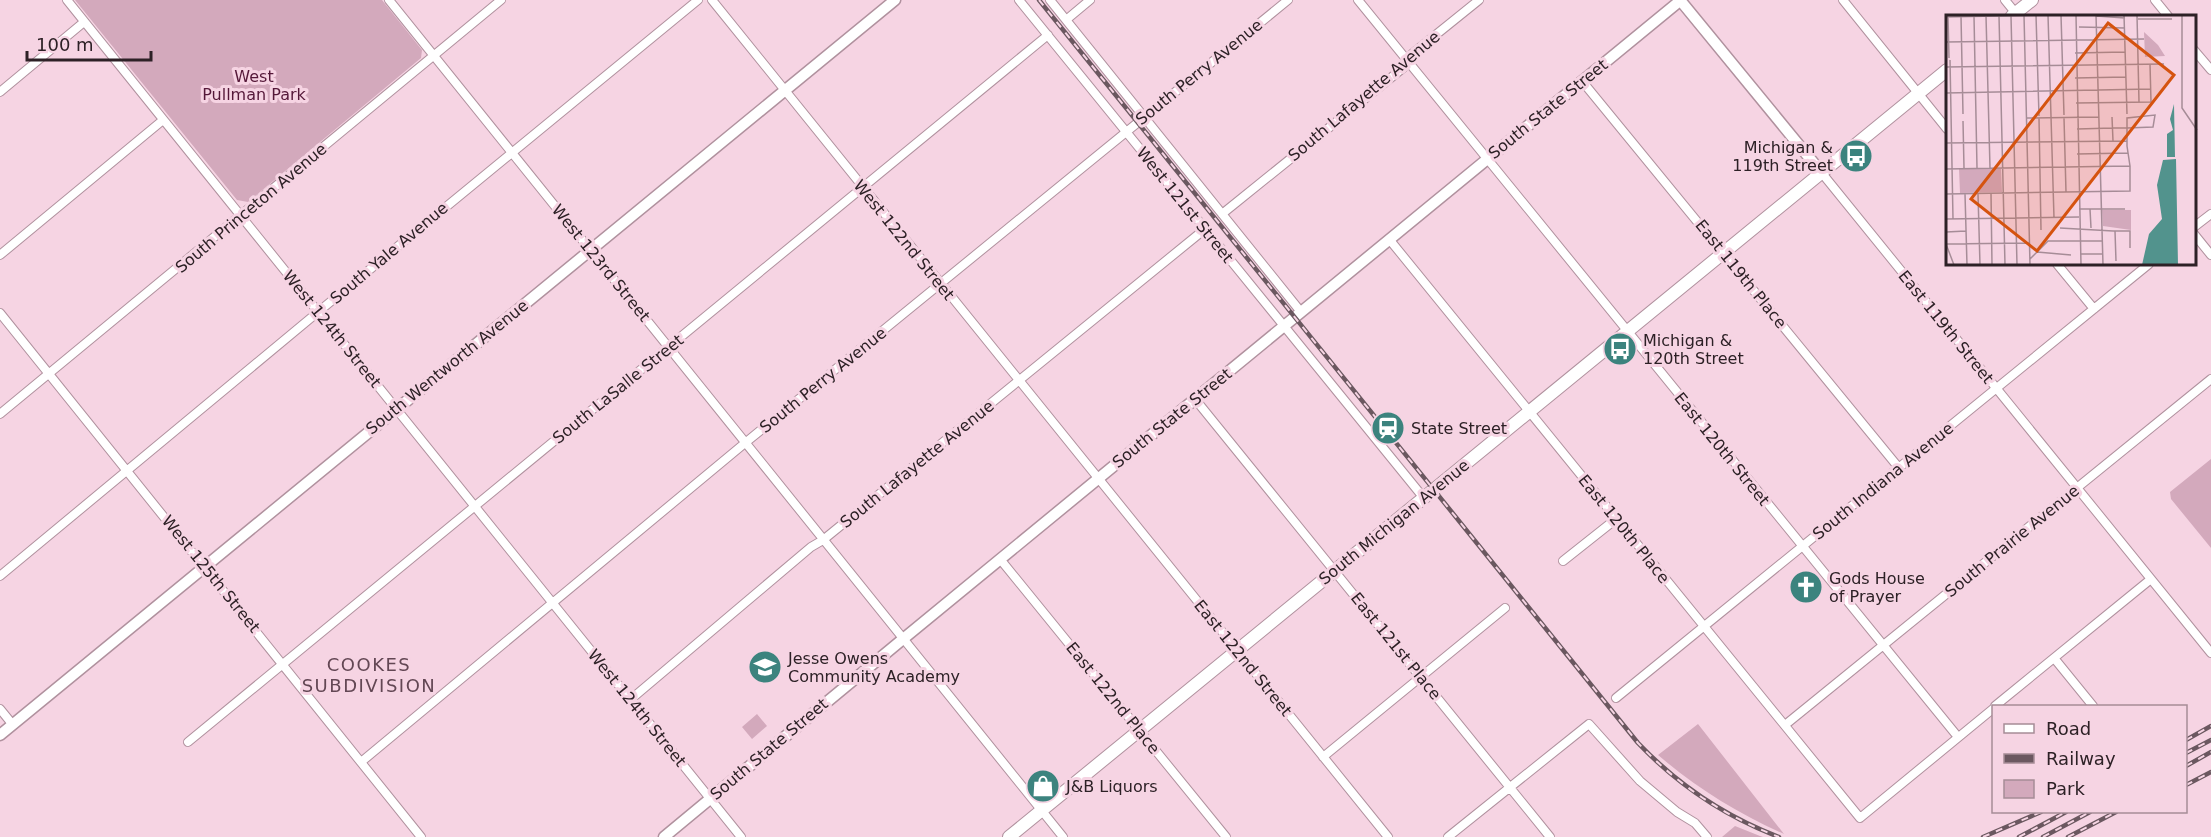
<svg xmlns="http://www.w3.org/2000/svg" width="2211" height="837" font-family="'DejaVu Sans',sans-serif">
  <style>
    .green { fill: #d3a9bc }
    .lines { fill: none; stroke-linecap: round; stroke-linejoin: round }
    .minor-casing { stroke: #b0919e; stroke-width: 10 }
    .tertiary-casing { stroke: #b0919e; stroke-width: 13 }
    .secondary-casing { stroke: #b0919e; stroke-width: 14 }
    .minor { stroke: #fff; stroke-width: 8 }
    .tertiary { stroke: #fff; stroke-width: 10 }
    .secondary { stroke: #fff; stroke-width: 12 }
    .rail-casing { stroke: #6b5860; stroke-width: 4.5 }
    .rail { stroke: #f6d4e3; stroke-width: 2; stroke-dasharray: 7; stroke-linecap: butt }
    .labels { text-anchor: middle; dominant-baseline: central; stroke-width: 6; stroke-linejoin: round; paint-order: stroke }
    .street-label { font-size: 16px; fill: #2d2126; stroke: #f6d4e3 }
    .park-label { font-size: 16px; fill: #551839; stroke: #f6d4e3 }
    .poi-label { font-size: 16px; fill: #2d2126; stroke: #f6d4e3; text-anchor: start }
    .neighbourhood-label { font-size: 18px; letter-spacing: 1.5px; fill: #634754; stroke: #f6d4e3 }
    .inset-road { fill: none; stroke: #a68c97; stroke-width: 1.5 }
    .view { fill: #d5530f; fill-opacity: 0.15; stroke: #d5530f; stroke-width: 3 }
    .inset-edge { fill: none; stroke: #2d2126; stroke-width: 3 }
  </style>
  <rect width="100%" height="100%" fill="#f6d4e3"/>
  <path class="green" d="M75,0h307l40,50 -1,8 -173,144 -11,-2z
    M2211,459v89l-40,-49 -1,-7z
    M757,714l10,12 -15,13 -10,-12z
    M1698,724l86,110c-47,-21 -86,-45 -126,-79z
    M1735,826l25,10 3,1h-41z"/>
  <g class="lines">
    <g class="minor-casing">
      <path id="minor" d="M67,0l674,837
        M389,0l674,837
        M712,0l676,837
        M1019,0l404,497
        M1050,0l251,312
        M1358,0l600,737
        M1843,0l104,129
        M2005,0l13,16
        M2155,0l13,16
        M1066,20l24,-20
        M2194,50l17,20
        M1582,81l317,387
        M0,92l84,-70
        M1821,172l390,481
        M1222,214l181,-146 9,-14 67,-54
        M2194,227l17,-13
        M2194,234l17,21
        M1389,239l471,579 134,-110
        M0,255l163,-135
        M2057,264l37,45
        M0,313l421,524
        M1195,399l355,438
        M0,414l501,-414
        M1000,559l226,278
        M1563,561l53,-42
        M0,576l318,-264 380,-312
        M2054,658l39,48
        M1616,698l533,-434
        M630,700l181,-153 12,-7 382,-311
        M1995,706l156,-127
        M0,709l13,16
        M1785,725l426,-346
        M188,742l860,-707
        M1323,757l182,-149
        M361,762l384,-319 543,-443
        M1448,837l141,-113 51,57 37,31 18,11 12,14"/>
    </g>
    <g class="tertiary-casing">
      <path id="tertiary" d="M1680,0l141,172
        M0,735l895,-735
        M664,837l239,-198 778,-639"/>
    </g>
    <g class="secondary-casing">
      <path id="secondary" d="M2012,16l20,-16
        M1009,837l938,-767"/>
    </g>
    <use href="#minor" class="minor"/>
    <use href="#tertiary" class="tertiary"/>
    <use href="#secondary" class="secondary"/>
    <g class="rail-casing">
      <path id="rail" d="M1039,0l599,743c41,43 86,73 141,94
        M2186,740l25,-14
        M2186,753l25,-13
        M2186,766l25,-14
        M2186,785l25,-13
        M1983,837l58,-25
        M2019,837l47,-25
        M2043,837l47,-25
        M2068,837l48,-25"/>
    </g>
    <use href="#rail" class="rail"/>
  </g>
  <defs>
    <g id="bus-disc" transform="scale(1.725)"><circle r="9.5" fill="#3c837e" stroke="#f6d4e3"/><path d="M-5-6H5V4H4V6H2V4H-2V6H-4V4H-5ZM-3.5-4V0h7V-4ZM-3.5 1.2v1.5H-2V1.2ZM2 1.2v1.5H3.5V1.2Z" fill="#fff"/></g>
    <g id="station-disc" transform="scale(1.725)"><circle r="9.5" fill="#3c837e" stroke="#f6d4e3"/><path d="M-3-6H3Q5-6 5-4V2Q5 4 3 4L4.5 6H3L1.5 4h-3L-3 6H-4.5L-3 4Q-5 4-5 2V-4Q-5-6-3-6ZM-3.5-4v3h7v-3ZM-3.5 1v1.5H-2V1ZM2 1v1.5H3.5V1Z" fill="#fff"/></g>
    <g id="church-disc" transform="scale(1.725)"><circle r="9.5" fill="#3c837e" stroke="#f6d4e3"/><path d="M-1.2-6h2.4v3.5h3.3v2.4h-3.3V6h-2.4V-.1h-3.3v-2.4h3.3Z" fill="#fff"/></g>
    <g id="school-disc" transform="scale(1.725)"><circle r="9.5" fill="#3c837e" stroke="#f6d4e3"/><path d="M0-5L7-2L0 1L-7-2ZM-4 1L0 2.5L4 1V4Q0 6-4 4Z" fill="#fff"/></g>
    <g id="shop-disc" transform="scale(1.725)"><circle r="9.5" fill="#3c837e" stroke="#f6d4e3"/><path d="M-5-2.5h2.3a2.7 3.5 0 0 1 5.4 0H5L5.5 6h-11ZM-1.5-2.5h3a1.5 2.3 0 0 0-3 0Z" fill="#fff"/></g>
  </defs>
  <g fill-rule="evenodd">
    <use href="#bus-disc" x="1856" y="156"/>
    <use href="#bus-disc" x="1620" y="349"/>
    <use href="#station-disc" x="1388" y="428"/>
    <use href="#church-disc" x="1806" y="587"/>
    <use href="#school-disc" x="765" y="667"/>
    <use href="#shop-disc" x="1043" y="786"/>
  </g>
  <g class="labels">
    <g class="street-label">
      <text transform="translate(1199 72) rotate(-39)">South Perry Avenue</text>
      <text transform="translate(1364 96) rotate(-40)">South Lafayette Avenue</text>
      <text transform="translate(1548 109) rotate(-39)">South State Street</text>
      <text transform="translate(1185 205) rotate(51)">West 121st Street</text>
      <text transform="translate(251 208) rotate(-40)">South Princeton Avenue</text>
      <text transform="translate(904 240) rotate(51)">West 122nd Street</text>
      <text transform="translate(389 253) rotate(-40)">South Yale Avenue</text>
      <text transform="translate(601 263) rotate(51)">West 123rd Street</text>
      <text transform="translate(1741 274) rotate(51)">East 119th Place</text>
      <text transform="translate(1946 327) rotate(51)">East 119th Street</text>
      <text transform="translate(332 329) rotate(51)">West 124th Street</text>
      <text transform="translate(447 367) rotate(-39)">South Wentworth Avenue</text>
      <text transform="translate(823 380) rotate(-39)">South Perry Avenue</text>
      <text transform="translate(618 389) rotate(-39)">South LaSalle Street</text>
      <text transform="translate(1172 418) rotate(-39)">South State Street</text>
      <text transform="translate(1722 449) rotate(51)">East 120th Street</text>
      <text transform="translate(917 464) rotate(-39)">South Lafayette Avenue</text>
      <text transform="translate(1883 481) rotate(-39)">South Indiana Avenue</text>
      <text transform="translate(1394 522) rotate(-39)">South Michigan Avenue</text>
      <text transform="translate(1624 529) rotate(51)">East 120th Place</text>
      <text transform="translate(2012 541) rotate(-39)">South Prairie Avenue</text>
      <text transform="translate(211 574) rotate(51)">West 125th Street</text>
      <text transform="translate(1396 646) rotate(51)">East 121st Place</text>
      <text transform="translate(1243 658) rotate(51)">East 122nd Street</text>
      <text transform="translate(1113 698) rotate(51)">East 122nd Place</text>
      <text transform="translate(637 708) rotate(51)">West 124th Street</text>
      <text transform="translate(769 749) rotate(-40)">South State Street</text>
    </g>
    <g class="park-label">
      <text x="254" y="76">West<tspan x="254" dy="18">Pullman Park</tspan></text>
    </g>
    <g class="poi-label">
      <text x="1833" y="147" text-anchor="end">Michigan &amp;<tspan x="1833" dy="18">119th Street</tspan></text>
      <text x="1643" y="340">Michigan &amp;<tspan x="1643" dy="18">120th Street</tspan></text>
      <text x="1411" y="428">State Street</text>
      <text x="1829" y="578">Gods House<tspan x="1829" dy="18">of Prayer</tspan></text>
      <text x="788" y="658">Jesse Owens<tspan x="788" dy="18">Community Academy</tspan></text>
      <text x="1066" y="786">J&amp;B Liquors</text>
    </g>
    <g class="neighbourhood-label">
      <text x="369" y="664">COOKES<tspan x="369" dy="21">SUBDIVISION</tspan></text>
    </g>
  </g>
  <g transform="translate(1946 15)">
    <rect width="250" height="250" fill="#f6d4e3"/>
    <path d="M198,17l14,13 7,11 -20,1zM13,154h42l1,23 -42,1zM156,195h29v20l-28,-4z" fill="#d3a9bc"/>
    <path d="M228,89l1,53h-8v-23l6,-4 -3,-11zM230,144l2,106h-36l7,-31 13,-15 -5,-34 6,-25z" fill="#52938d"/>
    <path class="inset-road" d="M78,0l6,250M90,0l3,101M115,0l3,100M130,0l5,250M150,0l7,250M178,0l3,99M191,0l2,87M236,0v93l15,22M2,1l1,42M15,1l2,98M28,1l3,152M40,1l4,152M53,1l6,249M65,1l6,249M150,1l29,2M0,2l102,-2 6,203M192,4h34M133,12l46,1M0,27l198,-3M129,38l50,-1M4,45l3,159M0,52l218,-3M129,63l51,-1M0,78l205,-4M130,88l75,-1 -1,-38M166,102l1,24M80,103l73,-1M93,103l2,112M118,103l2,74M17,106l1,47M0,128l181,-2M131,139l51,-1M0,154l184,-3M45,178l1,72M0,179l184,-3v-25l-3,-20v-28l28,-3 -2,12 -26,1h-14l-36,1M19,179l2,71M32,179l2,71M133,194h46M144,194l1,19M0,204l133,-2M114,213l53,3M167,216h17v17M169,216l1,30M0,217l20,-1M0,229l83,-1M0,229l8,21M91,237l34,3M135,239h22M84,244l18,-18h54"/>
    <path class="view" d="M162,8l66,52 -137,176 -66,-52z"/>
    <rect width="250" height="250" class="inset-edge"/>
  </g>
  <rect x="1992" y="705" width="195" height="108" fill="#f6d4e3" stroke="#a68c97" stroke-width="1.5"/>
  <rect x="2004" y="724" width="30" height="9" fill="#ffffff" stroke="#a68c97" stroke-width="1.5"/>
  <text x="2046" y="735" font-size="18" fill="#2d2126">Road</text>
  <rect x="2004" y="754" width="30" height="9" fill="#6b5860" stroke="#a68c97" stroke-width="1.5"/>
  <text x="2046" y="765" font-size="18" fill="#2d2126">Railway</text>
  <rect x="2004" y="780" width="30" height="18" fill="#d3a9bc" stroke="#a68c97" stroke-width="1.5"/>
  <text x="2046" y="795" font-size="18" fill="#2d2126">Park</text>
  <path d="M27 51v9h124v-9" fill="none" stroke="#2d2126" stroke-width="3"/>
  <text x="36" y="51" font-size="18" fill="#2d2126" stroke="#f6d4e3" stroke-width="4.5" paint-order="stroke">100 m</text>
</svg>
